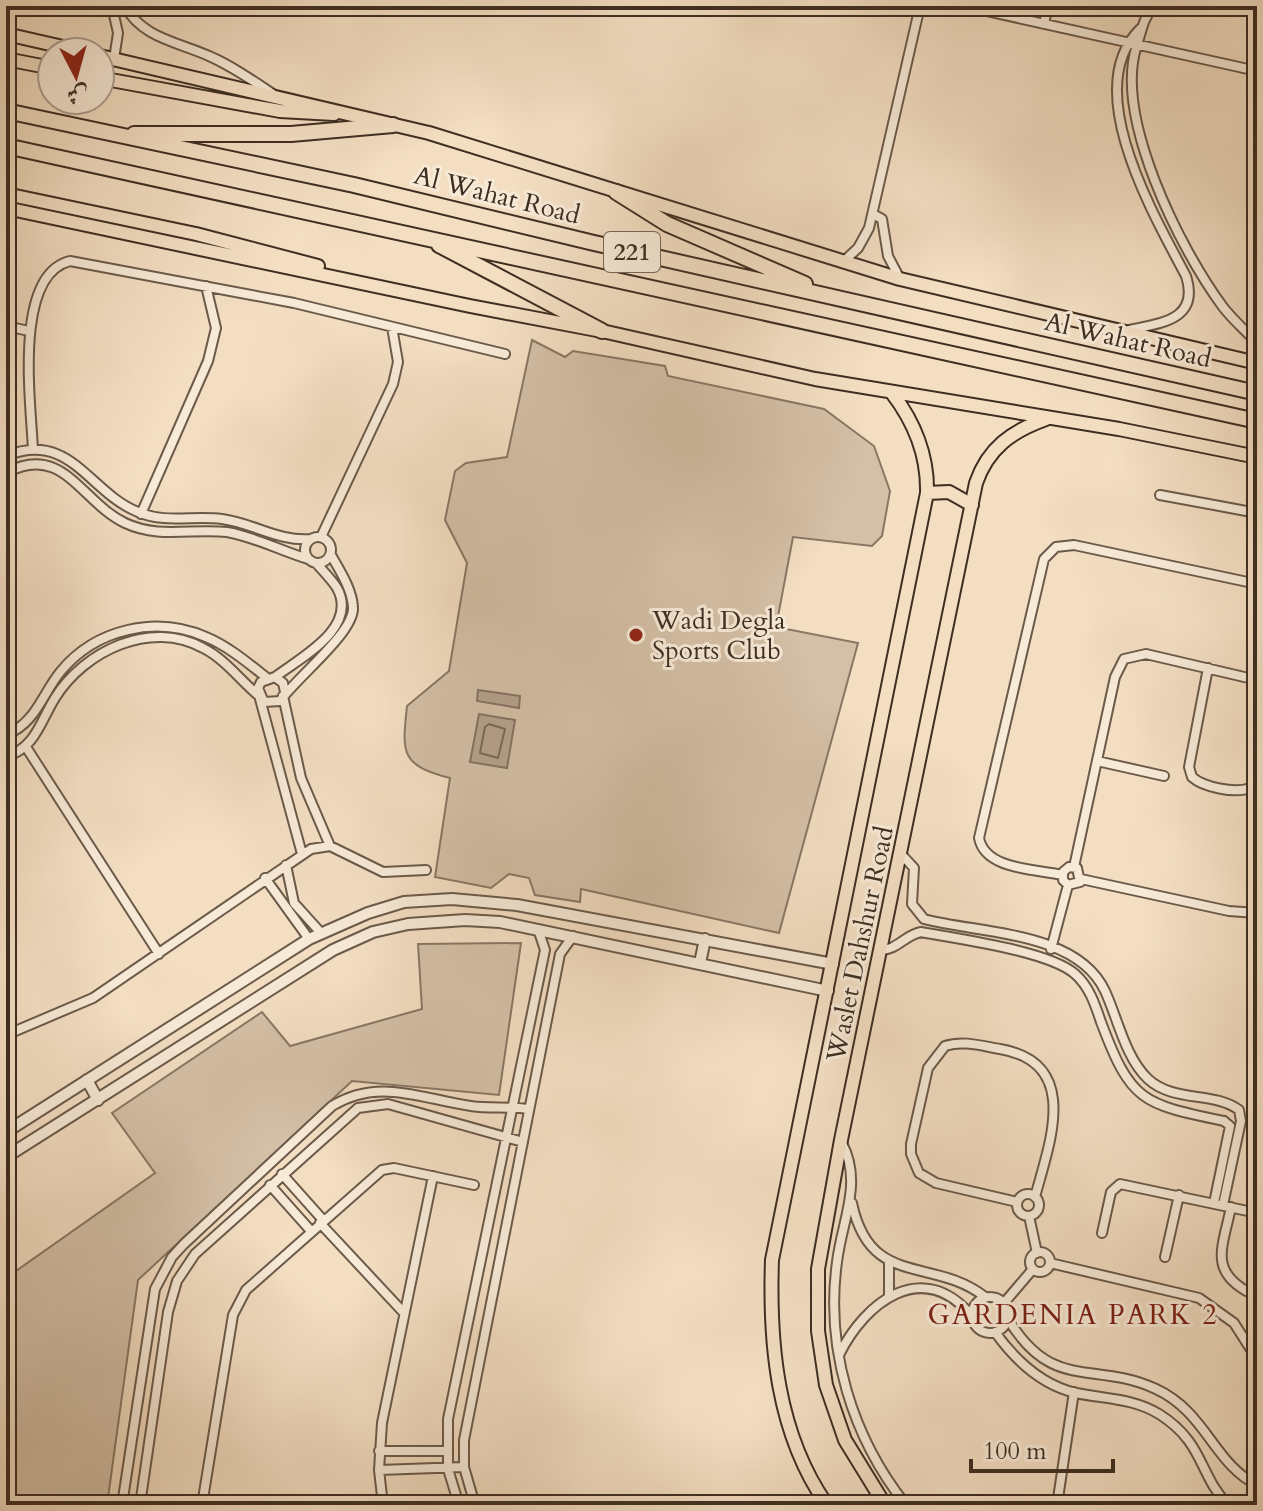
<svg xmlns="http://www.w3.org/2000/svg" width="1263" height="1511" font-family="Cardo,Amiri,serif">
  <style>
    .green { fill: #d4c0a7; stroke: #897764; stroke-width: 2 }
    .water { fill: #b5a28c; stroke: #857462; stroke-width: 2 }
    .lines { fill: none; stroke-linecap: round; stroke-linejoin: round }
    .shore { stroke: #7a6857; stroke-width: 2 }
    .minor-casing { stroke: #6b5a4a; stroke-width: 12 }
    .tertiary-casing { stroke: #6b5a4a; stroke-width: 14 }
    .primary-casing { stroke: #3e2e22; stroke-width: 16 }
    .trunk-casing { stroke: #3e2e22; stroke-width: 18 }
    .minor { stroke: #f7ead7; stroke-width: 8 }
    .tertiary { stroke: #f7ead7; stroke-width: 10 }
    .primary { stroke: #f3dec2; stroke-width: 12 }
    .trunk { stroke: #f3dec2; stroke-width: 14 }
    .poi-dot { fill: #8f2418; stroke: #f7ead7; stroke-width: 3 }
    .labels { text-anchor: middle; dominant-baseline: central; stroke-width: 6; stroke-linejoin: round; paint-order: stroke }
    .shield { fill: #f7ead7; stroke: #766658; stroke-width: 2 }
    .shield-label { font-size: 24px; font-weight: bold; fill: #3e2e22 }
    .street-label { font-size: 26px; fill: #3e2e22; stroke: #f7ead7 }
    .poi-label { font-size: 26px; fill: #3e2e22; stroke: #f7ead7; text-anchor: start }
    .neighbourhood-label { font-size: 28px; letter-spacing: 2px; fill: #7a1f14; stroke: #f7ead7 }
  </style>
  <rect width="100%" height="100%" fill="#f3dec2"/>
  <filter id="stains"><feTurbulence type="fractalNoise" baseFrequency=".0025" numOctaves="4"/><feColorMatrix values="0 0 0 0 .2 0 0 0 0 .09 0 0 0 0 .02 0 0 0 .5 -.17"/></filter>
  <radialGradient id="worn" r=".72"><stop offset=".6" stop-color="#630" stop-opacity="0"/><stop offset="1" stop-color="#630" stop-opacity=".3"/></radialGradient>
  <path class="green" d="M532,340l33,17 8,-6 92,15 3,10 156,33 50,37 16,45 -8,45 -10,10 -79,-9 -17,90 82,16 -79,290 -198,-44 -1,13 -45,-7 -6,-17 -20,-4 -18,14 -56,-11 15,-99c-50,-13 -48,-25 -43,-72l42,-35 18,-108 -22,-43 10,-49 11,-8 41,-6z
    M521,943l-22,152 -147,-14 -214,199 -31,225h-101v-227l149,-105 -43,-60 150,-101 28,34 132,-37 -4,-65z"/>
  <path class="water" d="M478,690l42,6 -1,12 -42,-7z
    M479,714l36,6 -8,48 -37,-6z"/>
  <g class="lines">
    <path class="shore" d="M489,724l16,5 -7,29 -18,-5 5,-26z"/>
    <g class="minor-casing">
      <path id="minor" d="M112,6l6,27 -4,26
        M125,6c17,32 53,36 84,50 23,10 43,24 64,38
        M964,6l293,65
        M1154,6c-11,12 -12,24 -17,39 -24,71 43,204 86,262 10,13 23,24 34,36
        M1044,24l4,-18
        M873,214l9,5 6,37 12,23
        M843,262l15,-14 11,-20 51,-222
        M6,326l23,5
        M1129,330c32,-7 71,-10 57,-54 -31,-59 -107,-187 -46,-247
        M33,450c-2,-47 -20,-175 37,-189l224,42 211,51
        M6,456c65,-26 82,36 132,56 28,12 55,3 84,7 31,4 57,23 89,20
        M6,473c57,-31 75,29 119,50 34,16 66,5 102,9 25,4 55,19 81,27
        M1160,495l97,18
        M141,514l67,-153 8,-33 -10,-42
        M305 550a13 13 0 1 1 26 0a13 13 0 1 1-26 0Z
        M321,537l72,-153 5,-22 -6,-35
        M1208,668l-19,99 3,10c11,10 43,17 58,11l7,-11
        M275,677c25,-19 84,-49 62,-89 -5,-8 -13,-16 -20,-24
        M285,692l-2,-9 -8,-6 -14,5 -3,6 6,14 16,-1c17,-24 75,-69 73,-94 -1,-18 -13,-36 -22,-52
        M283,696l18,82 29,68
        M260,699l42,155
        M6,735c30,-12 36,-41 55,-64 35,-42 95,-56 145,-34 22,9 42,26 61,41
        M26,747l133,207
        M6,757c30,-10 34,-35 49,-59 29,-47 96,-79 148,-50 22,11 37,32 56,48
        M1097,761l67,15
        M901,854l13,14 -2,36 12,15c57,15 153,12 181,72 13,28 20,66 43,88 26,24 66,12 91,31l2,11 -18,84
        M286,865l8,38 27,30
        M1074,867l41,-190 9,-18 22,-5 111,26
        M1062,875c-26,-6 -77,-5 -83,-37l65,-279 12,-12 18,-2 183,39
        M265,878l44,61
        M1081,879l148,32 28,2
        M1051,949l17,-64 -5,-5v-8l6,-5 8,1 3,14 -12,3
        M881,950c16,0 24,-15 40,-18 37,7 128,19 154,42 14,12 20,30 26,48 30,80 41,82 123,99l6,5 -16,77
        M6,1035l87,-37 218,-149 19,-3 53,26 43,-2
        M6,1048v22
        M842,1143c21,40 0,77 -5,119 -12,87 15,175 69,243
        M282,1174l41,46
        M270,1185l41,46
        M1017 1205a11 11 0 1 1 22 0a11 11 0 1 1-22 0Z
        M1017,1202l-81,-19 -17,-10 -8,-19v-10l17,-76 17,-22c18,-6 37,0 55,3 82,14 49,95 35,148
        M852,1203c18,86 81,53 133,94
        M1231,1207c-8,40 -23,64 19,86
        M1029,1216l8,37
        M320,1223l84,90
        M1102,1233l9,-41 9,-8 137,29
        M1030 1262a10 10 0 1 1 20 0a10 10 0 1 1-20 0Z
        M1165,1257l14,-62
        M1050,1263l149,35 35,25 23,36
        M889,1295v-33
        M972 1315a18 18 0 1 1 36 0a18 18 0 1 1-36 0Z
        M1004,1303l29,-34
        M1008,1319c45,74 85,41 148,70 50,23 58,75 101,96
        M995,1332c20,28 47,53 81,61 29,6 57,5 83,21 46,29 39,60 69,91
        M839,1355c26,-53 83,-97 132,-40
        M379,1451h67
        M379,1470l85,-3
        M122,1505l33,-216 17,-32 12,-13 148,-138c47,-29 89,-7 139,0 19,3 37,0 56,3
        M140,1505l28,-193 9,-31 18,-27 163,-146 30,-4 135,38
        M202,1505l31,-190 13,-25 136,-120 12,-2 80,17
        M383,1505l-4,-35 3,-47 51,-247
        M459,1505l-11,-36v-50l97,-469 -7,-21
        M475,1505l-11,-38v-27l96,-486 13,-18
        M1057,1505l17,-113"/>
    </g>
    <g class="tertiary-casing">
      <path id="tertiary" d="M700,963l5,-24
        M87,1080l11,20
        M6,1132l303,-193 59,-26 36,-11 48,-3 65,6 316,59
        M6,1157l327,-207 40,-18 35,-8 57,-4 35,2 328,69"/>
    </g>
    <g class="primary-casing">
      <path id="primary" d="M6,34l79,18
        M100,56l329,77 471,146 357,84
        M6,59l46,9
        M100,78l180,33 54,3
        M6,194l190,40 122,32
        M6,208l464,98 132,25 213,48 304,50 138,28
        M927,493l22,-1 23,13
        M827,1505c-50,-71 -58,-161 -55,-245l155,-767c1,-38 -12,-70 -35,-100
        M885,1505l-40,-65 -19,-55 -8,-54v-62l23,-129 135,-657c12,-35 36,-52 70,-64"/>
    </g>
    <g class="trunk-casing">
      <path id="trunk" d="M6,111l348,74 240,58 663,150
        M134,134h157l102,-9
        M6,146l1251,275
        M616,192l51,32 138,60
        M439,245l163,86"/>
    </g>
    <use href="#minor" class="minor"/>
    <use href="#tertiary" class="tertiary"/>
    <use href="#primary" class="primary"/>
    <use href="#trunk" class="trunk"/>
  </g>
  <circle class="poi-dot" cx="636" cy="635" r="8"/>
  <g class="labels">
    <rect class="shield" x="604" y="232" width="56" height="40" rx="6"/>
    <g class="shield-label">
      <text x="632" y="252">221</text>
    </g>
    <g class="street-label">
      <text transform="translate(497 195) rotate(14)">Al Wahat Road</text>
      <text transform="translate(1128 340) rotate(13)">Al Wahat Road</text>
      <text transform="translate(860 944) rotate(-78)">Waslet Dahshur Road</text>
    </g>
    <g class="poi-label">
      <text x="652" y="620">Wadi Degla<tspan x="652" dy="30">Sports Club</tspan></text>
    </g>
    <g class="neighbourhood-label">
      <text x="1073" y="1315">GARDENIA PARK 2</text>
    </g>
  </g>
  <rect width="1263" height="1511" fill="none" stroke="#f3dec2" stroke-width="32"/>
  <rect x="8" y="8" width="1247" height="1495" fill="none" stroke="#3e2e22" stroke-width="4"/>
  <rect x="16" y="16" width="1231" height="1479" fill="none" stroke="#3e2e22" stroke-width="2"/>
  <g transform="translate(76 76) rotate(174)"><circle r="38" fill="#f7ead7" stroke="#ad9f8f" stroke-width="2"/>
  <path d="M0-6L14 30L0 20L-14 30Z" fill="#8f2418"/>
  <text y="-12" font-size="22" font-weight="bold" text-anchor="middle" fill="#3e2e22">ش</text>
  </g>
  <path d="M971 1459v12h142v-12" fill="none" stroke="#3e2e22" stroke-width="4"/>
  <text x="983" y="1459" font-size="24" fill="#3e2e22" stroke="#f7ead7" stroke-width="6" paint-order="stroke">100 m</text>
  <rect width="100%" height="100%" filter="url(#stains)"/>
  <rect width="100%" height="100%" fill="url(#worn)"/>
</svg>
